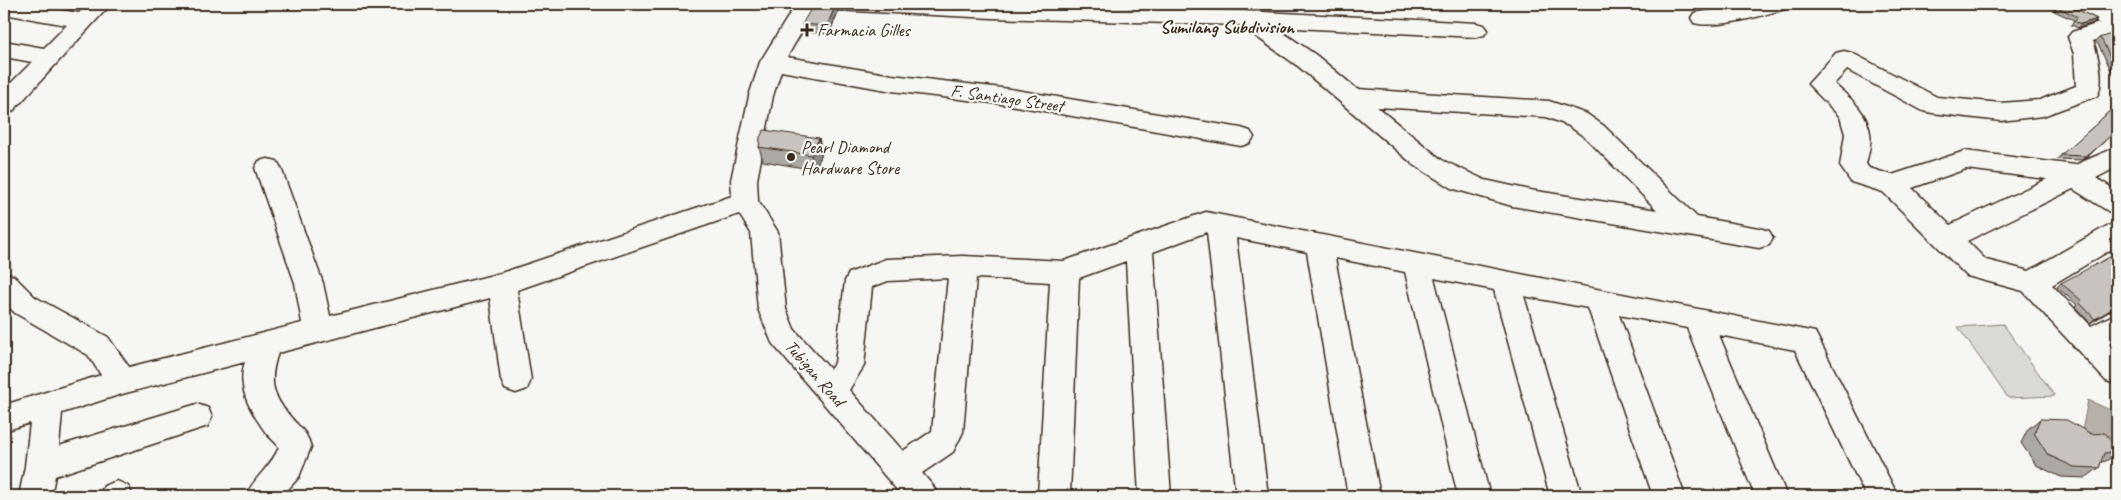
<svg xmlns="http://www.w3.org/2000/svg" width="2121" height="500" font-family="Caveat,sans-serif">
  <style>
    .green { fill: #dad9d3; stroke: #8a8278 }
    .water { fill: #b6b0a9; stroke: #857a71 }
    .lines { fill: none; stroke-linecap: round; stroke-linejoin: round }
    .minor-casing { stroke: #3b2a1e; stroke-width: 3 }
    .minor { fill: #f6f6f2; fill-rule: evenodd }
    .wall { fill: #aca8a3; stroke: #3b2a1e }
    .shaded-wall { fill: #8c8885; stroke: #3b2a1e }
    .building { fill: #c8c3be; stroke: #3b2a1e }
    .poi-dot { fill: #3b2a1e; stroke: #f6f6f2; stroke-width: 2 }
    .labels { text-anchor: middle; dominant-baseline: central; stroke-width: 4.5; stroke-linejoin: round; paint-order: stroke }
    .poi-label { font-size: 18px; fill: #3b2a1e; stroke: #f6f6f2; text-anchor: start }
    .street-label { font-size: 18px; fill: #3b2a1e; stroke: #f6f6f2 }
    .neighbourhood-label { font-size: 19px; font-weight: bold; fill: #3b2a1e; stroke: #f6f6f2 }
  </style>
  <rect width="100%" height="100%" fill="#f6f6f2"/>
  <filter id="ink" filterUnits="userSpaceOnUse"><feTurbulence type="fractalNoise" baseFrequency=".02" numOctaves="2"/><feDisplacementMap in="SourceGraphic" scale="10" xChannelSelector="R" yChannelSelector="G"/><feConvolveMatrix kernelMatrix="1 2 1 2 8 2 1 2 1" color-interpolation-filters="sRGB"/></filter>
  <g filter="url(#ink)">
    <path class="green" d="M2003,324l52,72 -47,2 -50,-71z"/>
    <path class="water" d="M2088,400l29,13v40l-36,-17z"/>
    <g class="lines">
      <g class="minor-casing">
        <path id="minor" d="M4,4h23l52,9 8,-9h24l-98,107 -9,2v-23l28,-28 -28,-5v-16l40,7 23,-23 -63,-11z
          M796,4h195l253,7 232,12 8,2 4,5 -4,5 -8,2 -201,-10 41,28 41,34 192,12 38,13 17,12 93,91 62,11 10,3 4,7 -4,7 -10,3 -247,-42 -61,-18 -37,-23 -115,-98 -59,-42 -248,-7 -177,-9 -28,48 105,18 118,14 231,39 9,3 4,6 -4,6 -9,3 -231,-41 -118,-14 -111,-20 -8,25 -16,84 1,21 20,31 8,77 8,20 36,40 5,-6 10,-82 4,-8 37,-14 77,-3 101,5 142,-49 609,120 83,164h-32l-71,-146 -76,-15 68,161h-32l-68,-168 -68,-13 66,181h-32l-65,-188 -64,-12 58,200h-32l-56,-206 -60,-12 56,218h-32l-53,-224 -70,-14 45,238h-32l-41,-244 -71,-14 32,258h-32l-29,-264 -54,20 18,244h-32l-13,-235 -47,17 -9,218h-32l12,-214 -74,-4 -13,154 -10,20 -31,21 11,13 5,10h-36l-130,-153 -14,-34 -7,-76 -12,-19 -222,76 14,90 -4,9 -11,4 -11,-4 -4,-9 -11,-82 -212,55c-9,26 -7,41 11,62 10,13 17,14 22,32l-12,30 -17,19h-36c8,-19 26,-30 33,-49 -3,-5 -9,-9 -13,-14 -15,-21 -30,-45 -21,-71l-123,32 -60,19 -3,33 138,-42 11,4 4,9 -4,9 -153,50 -4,20h-32l6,-30 5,-43 -26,8v-26l97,-30 -13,-20 -73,-42 -11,-11v-29l10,3 21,21 73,40 21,30 173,-44 -7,-40 -40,-115 4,-7 9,-2 9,2 4,7 42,115 7,33 171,-43 231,-77 -1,-16 18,-84 11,-34zM1377,107l169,10 23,9 17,12 71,72 -127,-20 -45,-10 -43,-20zM948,278l-16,153 -29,20 -54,-61 15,-24 8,-79 16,-6z
          M1751,4h37l-3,5c-24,7 -68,20 -91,14l-3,-5 3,-5z
          M2066,4h30l21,9v20l-24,8c5,14 12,41 4,55l-54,20 -42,5 -69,-8 -9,-2 -76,-41 -13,14c16,14 33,27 36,49 2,10 -2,22 -4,31l3,4 23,7 73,-24 110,14 42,-18v20l-21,11 21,13v23l-9,-3 -35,-22 -106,52 19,19 43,11 78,-45 10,-3v23l-65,39 39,41 26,-13v26l-8,5 8,9v31l-11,-3 -83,-90 -56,-15 -84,-84 -32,-10 -11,-16 5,-32 -5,-17 -32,-33 28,-31 8,-2 8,2 85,44 64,6 39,-3 36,-14 -2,-32 -6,-17 4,-5 27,-9 -30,-14zM1966,169l81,10 -97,46 -38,-37z
          M117,481l11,5 5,10h-34l5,-10z"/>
      </g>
      <use href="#minor" class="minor"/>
    </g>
    <path class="wall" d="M2100,4h15l2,1v6z
      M2057,7h15l25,12 -3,4 -16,5 -7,-3 3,-5 -20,-9z
      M838,12l-9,22 -25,-2 -2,-8z
      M2099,38h18v44l-19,-38 -3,-2z
      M2117,104v26l-31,28 -4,2 -25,-1 37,-33z
      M819,138l3,15 -7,17 -52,-9 -4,-14z
      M2061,283l56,24 -27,16 -15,-16 2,-2 -20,-18z
      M2117,340v10l-5,-6z
      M2040,419l51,15 26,14v5l-11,8 -5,1 -2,6 -14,10 -24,-1 -25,-12 -15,-22 7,-14z"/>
    <path class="shaded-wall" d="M836,4l2,8 -9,22 -2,-8z
      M2097,19l-3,4 -16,5 3,-4z
      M2117,130l-31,28 -4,2 3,-4z
      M819,138l3,15 -7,17 -4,-15z
      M2117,306v1l-27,16 5,-4z"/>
    <path class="building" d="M814,4h22l-9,22 -25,-2z
      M2061,4h9l2,3 25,12 -16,5 -7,-3 4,-4 -21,-10z
      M2114,33l3,5v33l-15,-31 -3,-2z
      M2117,104v26l-27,24 -5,2 -24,-1 33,-29z
      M764,130l55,8 -8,17 -52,-8 1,-10z
      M2117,253v53l-22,13 -15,-16 2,-2 -21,-18z
      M2040,419l27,1 24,14 14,-1 12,15v4l-13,1 -5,15 -25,-1 -26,-12 -14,-22z"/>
  </g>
  <g class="poi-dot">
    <path d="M804.5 22.5h5v5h5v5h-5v5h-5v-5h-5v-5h5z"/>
    <circle cx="791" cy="157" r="5"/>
  </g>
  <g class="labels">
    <g class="poi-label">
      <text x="817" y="30">Farmacia Gilles</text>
      <text x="801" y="147">Pearl Diamond<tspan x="801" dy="21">Hardware Store</tspan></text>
    </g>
    <g class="street-label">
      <text transform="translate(1007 98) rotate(8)">F. Santiago Street</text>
      <text transform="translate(815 373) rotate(49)">Tubigan Road</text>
    </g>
    <g class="neighbourhood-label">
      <text x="1227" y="27">Sumilang Subdivision</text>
    </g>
  </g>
  <rect width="2121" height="500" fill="none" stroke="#f6f6f2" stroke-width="20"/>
  <rect x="10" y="10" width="2101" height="480" fill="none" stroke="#3b2a1e" stroke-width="2" filter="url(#ink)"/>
</svg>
